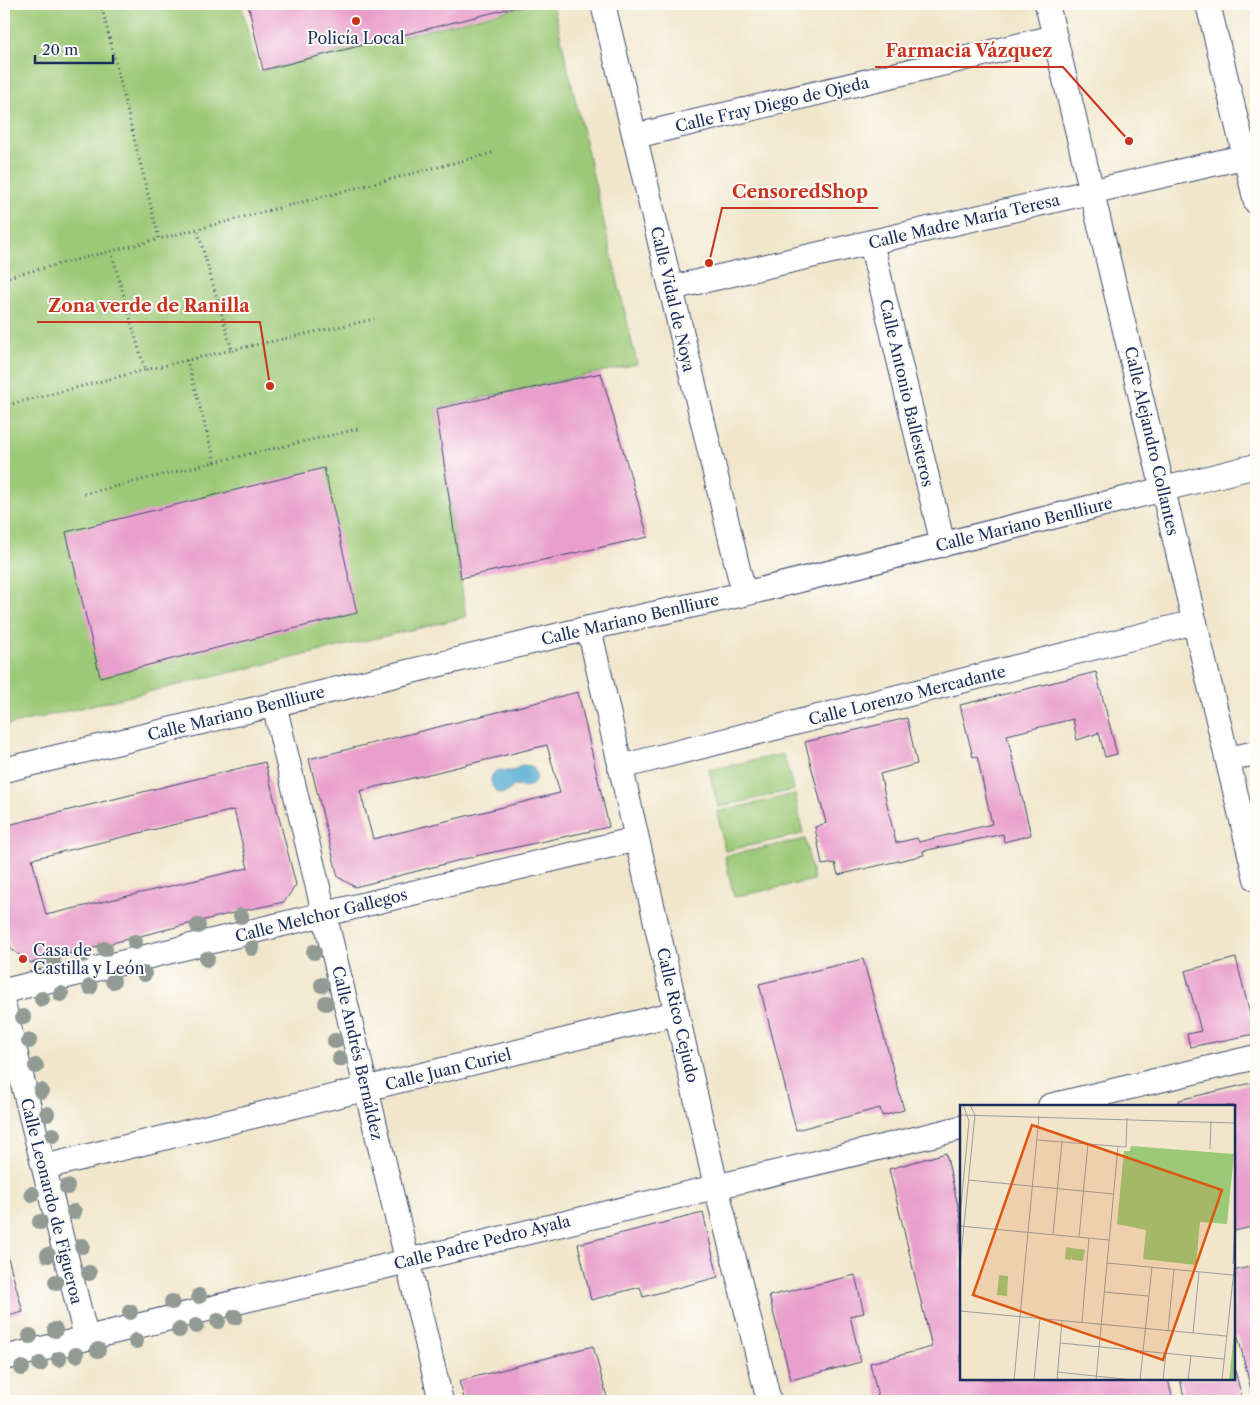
<svg xmlns="http://www.w3.org/2000/svg" width="1260" height="1405" font-family="'Libre Caslon Text',serif">
  <style>
    .green { fill: #9cc977; stroke: #5c7c6a }
    .water { fill: #54aed2; stroke: #386e98 }
    .building { fill: #e99ecc; fill-rule: evenodd }
    .lines { fill: none; stroke-linecap: round; stroke-linejoin: round }
    .minor-casing { stroke: #3b4a6e; stroke-width: 26 }
    .path { stroke: #3b4a6e; stroke-width: 3; stroke-dasharray: 1 4; stroke-linecap: butt }
    .minor { stroke: #fff; stroke-width: 24 }
    .tree { fill: #919b93 }
    .poi-dot { fill: #c8321e; stroke: #fdfcf7; stroke-width: 2 }
    .labels { text-anchor: middle; dominant-baseline: central; stroke-width: 4; stroke-linejoin: round; paint-order: stroke }
    .poi-label { font-size: 16px; fill: #1b2f5e; stroke: #fdfcf7 }
    .street-label { font-size: 16px; fill: #1b2f5e; stroke: #fdfcf7 }
    .inset-road { fill: none; stroke: #9b9d9f; stroke-width: 1 }
    .view { fill: #de5710; fill-opacity: 0.15; stroke: #de5710; stroke-width: 2.5 }
    .inset-edge { fill: none; stroke: #1b2f5e; stroke-width: 2.5 }
    .leader { fill: none; stroke: #c8321e; stroke-width: 2 }
    .callout-dot { fill: #c8321e; stroke: #fdfcf7; stroke-width: 2 }
    .callout-label { font-size: 18px; text-anchor: middle; font-weight: bold; fill: #c8321e; stroke: #fdfcf7; stroke-width: 4; stroke-linejoin: round; paint-order: stroke }
  </style>
  <rect width="100%" height="100%" fill="#fdfcf7"/>
  <filter id="ink" filterUnits="userSpaceOnUse"><feTurbulence type="fractalNoise" baseFrequency=".02" numOctaves="2"/><feDisplacementMap in="SourceGraphic" scale="10" xChannelSelector="R" yChannelSelector="G"/><feConvolveMatrix kernelMatrix="1 2 1 2 8 2 1 2 1" color-interpolation-filters="sRGB"/></filter>
  <filter id="wash" filterUnits="userSpaceOnUse"><feTurbulence type="fractalNoise" baseFrequency=".0096" numOctaves="4" result="noise"/><feDisplacementMap in="SourceGraphic" scale="20" xChannelSelector="R" yChannelSelector="G"/><feGaussianBlur stdDeviation="1.12" result="paint"/><feColorMatrix in="noise" values="0 0 0 0 0 0 0 0 0 0 0 0 0 0 0 0 0 1.4 0 .05"/><feComposite in="paint" operator="in"/></filter>
  <g filter="url(#wash)">
    <rect width="100%" height="100%" fill="#f1e6cb"/>
    <path class="green" d="M4,4h237l17,68 275,-68h20l84,360 -201,44 30,209 -462,109z
      M783,754l11,36 -76,17 -9,-37z
      M795,794l8,40 -78,17 -8,-39z
      M805,839l9,41 -80,17 -9,-41z"/>
    <path class="water" d="M522,765l9,1 4,4 2,6 -5,9 -7,2 -11,-1c-2,2 -4,4 -7,6 -11,6 -22,-12 -12,-20 6,-4 11,0 17,-1 3,-1 7,-4 10,-6z"/>
    <g id="blocks">
      <path class="building" d="M248,4h279l-264,66z
        M601,373l47,164 -187,41 -25,-169z
        M324,468l33,145 -257,64 -34,-145z
        M1096,672l21,82 -12,3 -6,-24 -22,7 -4,-21 -66,16 24,100 -27,7 -1,-8 -80,17 1,4 -86,20 -3,-12 -13,2 -7,-38 11,-4 -21,-81 102,-24 10,46 -37,10 16,69 21,-5 2,4 73,-18 -15,-68 -4,1 -13,-52z
        M578,692l31,135 -133,29 -121,31 -17,-10 -29,-118zM547,745l13,48 -187,46 -13,-48z
        M265,762l31,123 -12,17 -51,11 -202,50 -20,-14 -7,-29v-94zM234,810l14,58 -202,47 -14,-56z
        M1236,958l19,76 -65,13 -3,-13 14,-3 -16,-60z
        M863,959l41,151 -22,6 -2,-8 -84,22 -37,-146z
        M1256,1082v144l-22,5v-125h-54l-1,-6z
        M946,1153l15,66v160h207l5,22h-294l-9,-38 62,-16 -43,-178z
        M703,1213l15,64 -75,20 -3,-10 -49,13 -13,-56z
        M4,1243l19,69 -19,5z
        M1256,1265v136h-2l-16,-65 -4,1v-66z
        M855,1275l9,38 -14,3 11,46 -70,18 -22,-84z
        M593,1346l15,55h-143l-6,-20z
        M1234,1367l9,34h-58l-5,-22h54z"/>
    </g>
  </g>
  <g filter="url(#ink)">
    <use href="#blocks" fill-opacity="0" stroke="#3b4a6e" stroke-width="1"/>
    <g class="lines">
      <g class="minor-casing">
        <path id="minor" d="M603,4l141,590
          M1047,4l209,875
          M1208,4l48,198
          M635,136l420,-99
          M871,242l72,303
          M671,288l585,-134
          M589,628l127,558 53,215
          M274,704l167,697
          M1228,759l28,-6
          M620,767l575,-145
          M4,770l585,-142 155,-34 512,-128
          M4,991l633,-152
          M4,1007l82,330
          M1050,1106l206,-49
          M44,1167l633,-154
          M4,1358l957,-230"/>
      </g>
      <path class="path" d="M101,4l58,235 337,-87
        M111,251l34,119 87,-20 -35,-121
        M4,278l155,-39
        M232,350l142,-31
        M8,405l137,-35
        M215,462l143,-33
        M84,494l131,-32 -28,-102"/>
      <use href="#minor" class="minor"/>
    </g>
    <g class="tree">
      <circle cx="241" cy="916" r="8"/>
      <circle cx="198" cy="926" r="8"/>
      <circle cx="135" cy="942" r="8"/>
      <circle cx="252" cy="948" r="8"/>
      <circle cx="105" cy="949" r="8"/>
      <circle cx="314" cy="952" r="8"/>
      <circle cx="83" cy="955" r="8"/>
      <circle cx="207" cy="959" r="8"/>
      <circle cx="53" cy="962" r="8"/>
      <circle cx="144" cy="974" r="8"/>
      <circle cx="113" cy="981" r="8"/>
      <circle cx="322" cy="985" r="8"/>
      <circle cx="90" cy="987" r="8"/>
      <circle cx="61" cy="994" r="8"/>
      <circle cx="42" cy="999" r="8"/>
      <circle cx="326" cy="1003" r="8"/>
      <circle cx="23" cy="1017" r="8"/>
      <circle cx="29" cy="1041" r="8"/>
      <circle cx="335" cy="1041" r="8"/>
      <circle cx="340" cy="1059" r="8"/>
      <circle cx="36" cy="1066" r="8"/>
      <circle cx="41" cy="1091" r="8"/>
      <circle cx="47" cy="1114" r="8"/>
      <circle cx="53" cy="1135" r="8"/>
      <circle cx="67" cy="1187" r="8"/>
      <circle cx="32" cy="1194" r="8"/>
      <circle cx="74" cy="1212" r="8"/>
      <circle cx="40" cy="1222" r="8"/>
      <circle cx="82" cy="1246" r="8"/>
      <circle cx="48" cy="1255" r="8"/>
      <circle cx="89" cy="1273" r="8"/>
      <circle cx="56" cy="1282" r="8"/>
      <circle cx="199" cy="1296" r="8"/>
      <circle cx="172" cy="1302" r="8"/>
      <circle cx="130" cy="1312" r="8"/>
      <circle cx="235" cy="1317" r="8"/>
      <circle cx="218" cy="1321" r="8"/>
      <circle cx="196" cy="1326" r="8"/>
      <circle cx="55" cy="1330" r="8"/>
      <circle cx="179" cy="1330" r="8"/>
      <circle cx="30" cy="1336" r="8"/>
      <circle cx="136" cy="1341" r="8"/>
      <circle cx="98" cy="1350" r="8"/>
      <circle cx="76" cy="1355" r="8"/>
      <circle cx="59" cy="1359" r="8"/>
      <circle cx="40" cy="1364" r="8"/>
      <circle cx="22" cy="1368" r="8"/>
    </g>
  </g>
  <g class="poi-dot">
    <circle cx="356" cy="21" r="5"/>
    <circle cx="23" cy="959" r="5"/>
  </g>
  <g class="labels">
    <g class="poi-label">
      <text x="356" y="38">Policía Local</text>
      <text x="33" y="950" text-anchor="start">Casa de<tspan x="33" dy="18">Castilla y León</tspan></text>
    </g>
    <g class="street-label">
      <text transform="translate(772 104) rotate(-13)">Calle Fray Diego de Ojeda</text>
      <text transform="translate(964 221) rotate(-13)">Calle Madre María Teresa</text>
      <text transform="translate(673 299) rotate(77)">Calle Vidal de Noya</text>
      <text transform="translate(907 393) rotate(77)">Calle Antonio Ballesteros</text>
      <text transform="translate(1152 441) rotate(77)">Calle Alejandro Collantes</text>
      <text transform="translate(1024 524) rotate(-14)">Calle Mariano Benlliure</text>
      <text transform="translate(630 619) rotate(-13)">Calle Mariano Benlliure</text>
      <text transform="translate(907 695) rotate(-14)">Calle Lorenzo Mercadante</text>
      <text transform="translate(236 713) rotate(-14)">Calle Mariano Benlliure</text>
      <text transform="translate(321 915) rotate(-14)">Calle Melchor Gallegos</text>
      <text transform="translate(678 1015) rotate(77)">Calle Rico Cejudo</text>
      <text transform="translate(358 1053) rotate(77)">Calle Andrés Bernáldez</text>
      <text transform="translate(448 1069) rotate(-14)">Calle Juan Curiel</text>
      <text transform="translate(52 1201) rotate(76)">Calle Leonardo de Figueroa</text>
      <text transform="translate(482 1242) rotate(-14)">Calle Padre Pedro Ayala</text>
    </g>
  </g>
  <g transform="translate(960 1105)">
    <rect width="275" height="275" fill="#f1e6cb"/>
    <path d="M171,41l103,8 -7,70 -27,-2 -4,43 -53,-6 3,-29 -29,-6 7,-73h6zM106,142l19,3 -2,11 -11,-1v-5l-1,5 -6,-1zM39,170l9,1 -1,20 -10,-1zM275,218v57h-6z" fill="#9cc977"/>
    <path class="inset-road" d="M0,10l275,8M77,35l89,7 1,-29M250,44l1,-28M8,75l146,14M0,111l9,-95 -6,-16M0,121l149,14M93,129l9,-92M119,132l9,-93M147,158l126,12M273,159l2,-40M0,160l15,-150 -5,-10M144,187l44,4M0,206l266,25M122,217l7,-84M208,226l6,-62M233,228l6,-61M100,238l164,16M97,267l76,8M54,275l25,-264M74,275l6,-62M97,275l5,-59M136,275l22,-233M180,275l12,-113M203,275l3,-27M228,275l3,-24M262,275l13,-119"/>
    <path class="view" d="M72,20l190,65 -59,170 -190,-65z"/>
    <rect width="275" height="275" class="inset-edge"/>
  </g>
  <path class="leader" d="M1129 141L1063 67H875M709 263L722 208H878M270 386L260 322H37"/>
  <g class="callout-dot">
    <circle cx="1129" cy="141" r="5"/>
    <circle cx="709" cy="263" r="5"/>
    <circle cx="270" cy="386" r="5"/>
  </g>
  <g class="callout-label">
    <text x="969" y="57">Farmacia Vázquez</text>
    <text x="800" y="198">CensoredShop</text>
    <text x="149" y="312">Zona verde de Ranilla</text>
  </g>
  <rect width="1260" height="1405" fill="none" stroke="#fdfcf7" stroke-width="20"/>
  <path d="M35 55v8h78v-8" fill="none" stroke="#1b2f5e" stroke-width="2.5"/>
  <text x="42" y="55" font-size="15" fill="#1b2f5e" stroke="#fdfcf7" stroke-width="4" paint-order="stroke">20 m</text>
</svg>
